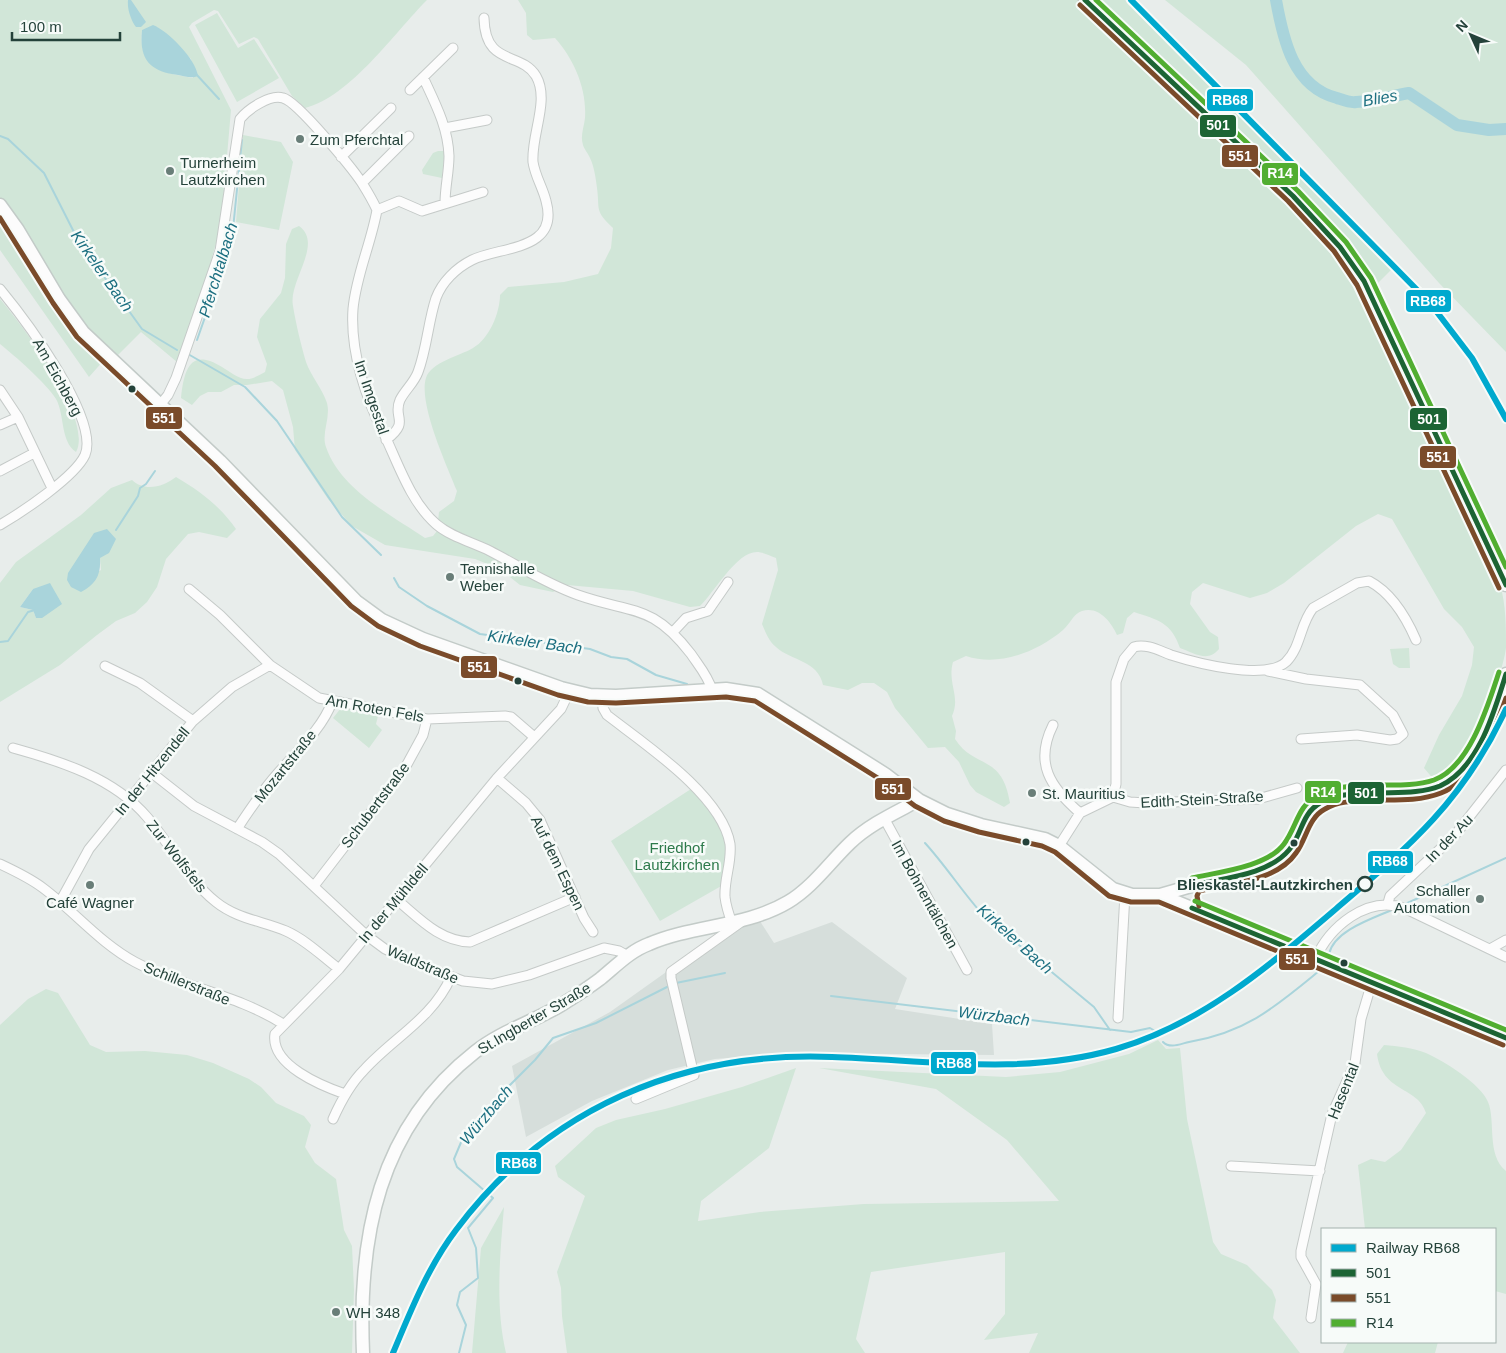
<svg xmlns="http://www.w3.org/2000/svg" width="1506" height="1353" font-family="Arial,sans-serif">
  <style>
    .built { fill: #d6dedb }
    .green { fill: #d1e6d8; fill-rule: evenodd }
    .water { fill: #a9d4db }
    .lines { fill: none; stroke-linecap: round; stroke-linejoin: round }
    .stream { stroke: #a9d4db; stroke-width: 2 }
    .river { stroke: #a9d4db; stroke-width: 12 }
    .street-casing { stroke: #c5cac8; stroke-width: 11 }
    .secondary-casing { stroke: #c3cbc8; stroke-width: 15 }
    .street { stroke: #fcfcfc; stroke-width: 9 }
    .secondary { stroke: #fcfcfc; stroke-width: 12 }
    .bus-1-casing { stroke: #f7fbf9; stroke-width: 9 }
    .bus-2-casing { stroke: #f7fbf9; stroke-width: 9 }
    .bus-3-casing { stroke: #f7fbf9; stroke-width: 9 }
    .bus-1 { stroke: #1c6434; stroke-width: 5 }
    .bus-2 { stroke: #7a4b2a; stroke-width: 5 }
    .bus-3 { stroke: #51ae31; stroke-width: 5 }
    .rail-1-casing { stroke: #f7fbf9; stroke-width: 10 }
    .rail-1 { stroke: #00a9ce; stroke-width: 6 }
    .poi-dot { fill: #697e78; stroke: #f7fbf9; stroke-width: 2 }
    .bus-dot { fill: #24423a; stroke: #f7fbf9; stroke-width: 2 }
    .stop-dot { fill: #f7fbf9; stroke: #24423a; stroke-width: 2.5 }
    .labels { text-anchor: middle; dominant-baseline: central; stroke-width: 5; stroke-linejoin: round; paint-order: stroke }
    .poi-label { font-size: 15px; fill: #24423a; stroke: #f7fbf9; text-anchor: start }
    .street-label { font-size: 15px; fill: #24423a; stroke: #f7fbf9 }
    .park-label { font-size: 15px; fill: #2d7a4b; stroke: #f7fbf9 }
    .stop-label { font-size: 15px; font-weight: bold; fill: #24423a; stroke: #f7fbf9; text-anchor: end }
    .water-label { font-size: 16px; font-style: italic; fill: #1c6f80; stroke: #f7fbf9 }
    .line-badge { stroke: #f7fbf9; stroke-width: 2 }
    .badge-label { font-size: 14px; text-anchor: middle; font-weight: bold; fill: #fff }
  </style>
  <rect width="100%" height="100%" fill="#e8edeb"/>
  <path class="built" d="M758,918l16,25 58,-21 75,56 -12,31 97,15 2,31 -207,-2 -72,6 -47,11 -76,31 -66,36 -14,-71 98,-54 118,-84z"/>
  <path class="green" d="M0,0h427c-32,32 -77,97 -122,108l-13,-12 -34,-57 -4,-2 -15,7 -21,-33 -4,-1 -22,13 -3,4 42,83 -10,115 -14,51 -30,86 -36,-30 -23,23 -5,-5 -24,27 -89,-127zM157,27l34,32 2,19c-32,-5 -55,-10 -51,-48z
    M518,0h607l267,269 -20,20 -24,-22 17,30 135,287c6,21 6,42 6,64 -4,30 -32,97 -52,119 -5,6 -13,10 -19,14l-11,-13 15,-33 23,-39 10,-31 2,-18 -12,-20 -18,-18 -52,-90 -14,-5 -22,12 -72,57 -17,10 -17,5 -47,-15 -11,9 -2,12 20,28 8,5 1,12c-11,14 -25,4 -39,-1 -9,-26 -22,-28 -46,-36l-7,6 -4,15 -6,2c-6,-13 -18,-29 -35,-24 -8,2 -12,13 -19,19 -26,22 -64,37 -97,26l-13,6c-6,21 8,35 -1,54l4,15 -1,8c20,31 47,14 55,64l-6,4 -28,-15 -6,-7 -11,-23 -14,-15 -17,1 -33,-40 -8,-16 -13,-9h-12l-14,7 -25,-5c-5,-25 -32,-24 -47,-38 -7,-5 -11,-16 -14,-23l16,-54 -2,-12c-6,-2 -13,-6 -19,-6 -21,0 -43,41 -57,54l-10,1 -57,-16 -66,-6 -14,7 -33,-7 -20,-16 -25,-10 -90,-14 -33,-19 -24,-27 -33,-49 -2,-23 -10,-37 -11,-9 -25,4h-13l-13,7h-13l-8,4 -8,9 -11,-7c3,-28 9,-51 41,-31 7,4 16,12 25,12 6,0 12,-4 18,-7l2,-8 -10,-27 3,-18 21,-26 4,-15 1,-34 6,-15 7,-3c25,18 -11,55 -6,80 3,18 8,39 13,56 5,14 16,26 21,41 4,15 -6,30 -1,44 14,42 65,68 99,91l8,-2 4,-5 2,-19 15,-11 3,-10c-10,-25 -39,-88 -31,-113 5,-16 34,-22 47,-30 16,-9 27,-35 27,-53l8,-8 56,-5 34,-8 13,-26 2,-20c-19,-18 -13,-18 -16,-40 -1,-9 -3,-22 -7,-30 -2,-5 -6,-9 -7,-13 -3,-9 1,-18 2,-27 2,-29 -11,-59 -30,-80l-22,2 -6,-5 -1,-22z
    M1165,0h341v352l-67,-69 -193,-218z
    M217,13l21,35 16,-9 25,39 -42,24 -42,-77z
    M243,135l38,7 12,20 -14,68 -43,-8z
    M438,151h7l-3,27 -19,-4 -1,-4 11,-17z
    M0,299c22,26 94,120 76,153 -16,-11 -11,-37 -20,-53 -9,-15 -42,-44 -56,-55z
    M176,477c24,14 44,29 60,52l-9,9 -28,-6 -11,2 -22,25 -9,28 -10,15 -12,11 -19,8 -19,14 -37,30 -60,37v-119l16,-21 65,-47 30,-27 21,-8c13,12 31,7 44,-3zM116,539l-16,19 1,12 -30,17zM33,589l3,29 -3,-8 -13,-3z
    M1409,648l1,20h-11l-6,-4 -3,-15z
    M341,708l37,8 -2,8 6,6 -13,18 -36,-30z
    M691,789c14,16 35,38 36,61 0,11 -3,24 -4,35l-63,36 -49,-80z
    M46,989l12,4 32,52 16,7 39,-1 42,4 26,8 36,16 12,8 15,16 28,13 7,9 -6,22 10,16 21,16 8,51 8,16 2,44 -2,63h-352v-328l28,-26z
    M1158,1040l8,9 14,-1 7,71 26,123 8,12 26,11 25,25 4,10 -3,18 27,35h-271l9,-20 -54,7 21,-26v-62l-134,20 -15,67 9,14h-298l-5,-37 -1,-28 -4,-16 28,-76 -27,-19 -3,-11 41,-38 20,-8 49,-11 77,-22 54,-19 -27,80 -68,53 -3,20 62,-9 104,-8 195,-3 -52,-61 -71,-51 -117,-21 187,9 54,-5 69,-18z
    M1384,1045c14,1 29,3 42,8 18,8 55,31 62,49 8,18 -2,53 18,69v123l-11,-3v-62h-130l-7,-64 13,-6 14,3 16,-12 25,-37c-8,-27 -44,-20 -49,-59z
    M504,1207c-4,48 -9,99 2,146h-34l9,-105z
    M1348,1342h90l-3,11h-92z"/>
  <path class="water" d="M128,0h3l15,22 -5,5h-5c-5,-7 -9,-18 -8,-27z
    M153,25c15,6 43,34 45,51 -7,3 -13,0 -20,-1 -29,-4 -39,-16 -36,-45z
    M107,529l9,10 -7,14 -9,5c1,17 -4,26 -19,34l-10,-5 -4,-7 1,-7 26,-40z
    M50,583l12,21 -20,14h-6l-3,-8 -13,-3 13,-18z"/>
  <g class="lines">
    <path class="stream" d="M196,74l23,25
      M0,136l8,3 36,34 35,69 63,87 35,21
      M197,340l32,-91 4,-20 9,-89
      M188,354l57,33 32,34 65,96 39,38
      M116,530l22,-34 2,-8 6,-4 9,-13
      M394,578l5,9 28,19 53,28 110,15 21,8 16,2 29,16 31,9
      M0,642l8,-1 20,-29 7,-2
      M925,843c21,23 38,50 59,73l110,91 16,23
      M1403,905l103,-47
      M1329,954c5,-24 45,-36 65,-45
      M676,983l49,-10
      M831,996l300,36 19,-4 5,3
      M1163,1042c7,7 17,2 26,0 58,-10 86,-35 130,-71
      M459,1353l7,-28 -9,-20 3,-13 18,-14 -2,-30 -8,-20 25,-30 -36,-31 -3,-8 8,-19 33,-40 40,-40 18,-22 43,-15 71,-36"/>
    <path class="river" d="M1276,0c7,39 17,87 61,98 6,2 13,5 19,4 17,0 36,-6 53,-9l48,32 32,5 17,-1"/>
    <g class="street-casing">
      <path id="street" d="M423,77c12,26 25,50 26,79 0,16 -4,31 -4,47
        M410,90l43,-42
        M445,128l42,-8
        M341,157l50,-49
        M362,183l47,-47
        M377,210l22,-9 23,10 61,-19
        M0,289c24,29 100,130 85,166 -10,22 -63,57 -85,70
        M0,390l18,27 34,71
        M160,405l8,-10 8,-17 44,-127 20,-132c8,-10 30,-25 43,-21 14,3 69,70 79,85 5,8 11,18 15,27 -6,34 -21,65 -24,99 -3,43 13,90 32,127 14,30 26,66 51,88 15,13 36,18 54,27 29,15 57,33 88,44 54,19 74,8 113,59 8,12 17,22 21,36
        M0,425l18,-8
        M386,440c25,-19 6,-22 14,-40 5,-10 14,-17 18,-28 9,-24 10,-50 18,-74 6,-16 20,-30 36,-38 29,-14 88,-9 74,-59 -3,-13 -11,-25 -13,-39 -2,-27 17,-62 3,-86 -15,-25 -51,-9 -52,-58
        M0,471l34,-18
        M189,589l31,26 50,50 49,33 108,21 78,-3 6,1 22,19
        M673,632l13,-14 22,-7 20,-29
        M105,666l35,17 53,38
        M1268,671l38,8 54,6 33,30 10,19 -6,5 -7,1 -33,-5 -56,4
        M602,696l1,12 4,7c36,28 115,80 123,129 2,18 -6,35 -5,53 1,9 4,18 7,26
        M1053,725c-19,38 -3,62 27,88
        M13,748c47,13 101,30 134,69 23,27 41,63 69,85 21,17 47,19 70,29 20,9 36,25 53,38
        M152,773l42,33 68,36 17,12 87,81 19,14 30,14 48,18 29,3 37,-9 75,-27 15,3 9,5
        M497,778l29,25 14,17 44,98 9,14
        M1113,797l3,-13v-102l8,-23 10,-12c12,-4 26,4 37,8 25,8 94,26 115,7 15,-15 14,-38 27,-54l44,-25 12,-2c23,12 37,36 47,59
        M1113,797l17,5 15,1 113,-4 39,-11
        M884,818l83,152
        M237,829c13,-20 26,-39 41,-56 19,-22 44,-44 54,-71
        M1059,846l21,-33 33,-16
        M0,864c15,7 30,14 43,24 32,24 57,55 92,74 47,25 103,33 148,62
        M314,886l91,-118 18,-33 4,-16
        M396,899c23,19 43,42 74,43l105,-45
        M60,902l29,-53 104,-128 39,-34 38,-22
        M1388,903l2,-7 65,-61 51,-65
        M1490,949l16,-9
        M1315,960c14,-33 52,-65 89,-52l102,49
        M1118,1018l7,-124
        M345,1094c-23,-8 -75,-29 -70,-60l64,-65 158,-191 64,-69 9,-19
        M636,1099l58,-24 -23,-97v-6l70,-50
        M333,1119c8,-18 17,-35 31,-49 30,-33 68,-51 87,-93
        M1231,1166l89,5
        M1311,1318l5,-34 -15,-27v-6l31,-137 23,-51 6,-44 11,-37"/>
    </g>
    <g class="secondary-casing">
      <path id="secondary" d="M1085,0l208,196c26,27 52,52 71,85l142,304
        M0,205l18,25 41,69 24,33 137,129 136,140 26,19 41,19 138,49 29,7 26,1 110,-7 32,5 127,80 34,26 28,14 34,11 64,14 14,7 54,43 19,6h28l346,143
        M1160,895l115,-33c24,-18 20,-47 48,-61 17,-9 41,-7 60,-9 18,-1 39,0 56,-6 35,-13 57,-79 67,-112
        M363,1353c-5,-116 15,-225 112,-301 26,-21 58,-30 86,-47 13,-8 27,-17 39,-26 16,-13 30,-28 49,-35 44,-19 97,-17 139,-42 24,-14 42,-40 62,-59 20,-19 45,-30 69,-43"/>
    </g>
    <use href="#street" class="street"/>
    <use href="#secondary" class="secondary"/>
    <g class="bus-1-casing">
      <path id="bus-1" d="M1085,0l208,196 47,51 24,34 142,304
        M1194,885c30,-7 74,-10 95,-35 13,-15 12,-36 31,-47 16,-10 37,-9 55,-10 21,-1 45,1 65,-7 39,-18 54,-74 66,-112
        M1192,908l314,130"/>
    </g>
    <g class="bus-2-casing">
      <path id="bus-2" d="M1080,5l208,196 46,50 23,34 142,303
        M0,218l53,85 24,34 138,129 136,140 27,20 42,20 138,49 30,7 28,1 110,-6 29,4 126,79 34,26 29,15 35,11 63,14 13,6 54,44 22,6h28l344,143
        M1199,906l-2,-10 2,-5c31,-7 78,-10 97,-38 11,-15 12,-35 29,-44 15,-9 35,-8 52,-9 21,0 44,1 64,-7 36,-14 53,-61 65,-95"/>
    </g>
    <g class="bus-3-casing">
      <path id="bus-3" d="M1096,0l202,191 48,51 25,36 135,289
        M1192,878c27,-6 75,-11 92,-34 13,-17 13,-38 34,-49 18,-10 40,-9 59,-10 19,0 39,1 57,-5 36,-13 54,-75 65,-108
        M1195,901l311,129"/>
    </g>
    <use href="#bus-1" class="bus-1"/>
    <use href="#bus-2" class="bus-2"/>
    <use href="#bus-3" class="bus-3"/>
    <g class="rail-1-casing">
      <path id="rail-1" d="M1131,0l299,303 42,55 34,61
        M393,1353c18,-43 35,-86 63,-123 91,-122 226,-179 376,-173 95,3 190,19 284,-8 86,-25 153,-83 221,-141 74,-63 127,-108 169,-199"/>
    </g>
    <use href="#rail-1" class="rail-1"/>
  </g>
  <g class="poi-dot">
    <circle cx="300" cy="139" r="5"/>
    <circle cx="170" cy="171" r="5"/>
    <circle cx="450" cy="577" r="5"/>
    <circle cx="1032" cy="793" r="5"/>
    <circle cx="90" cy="885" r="5"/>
    <circle cx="1480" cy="899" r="5"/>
    <circle cx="336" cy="1312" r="5"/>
  </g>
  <g class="bus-dot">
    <circle cx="132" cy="389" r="4.5"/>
    <circle cx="518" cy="681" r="4.5"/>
    <circle cx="1026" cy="842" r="4.5"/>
    <circle cx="1294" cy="843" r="4.5"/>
    <circle cx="1344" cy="963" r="4.5"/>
  </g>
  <circle class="stop-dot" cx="1365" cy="884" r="7"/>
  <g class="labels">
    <g class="poi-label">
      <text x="310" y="139">Zum Pferchtal</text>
      <text x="180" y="162">Turnerheim<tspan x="180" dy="17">Lautzkirchen</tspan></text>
      <text x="460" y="568">Tennishalle<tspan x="460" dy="17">Weber</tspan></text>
      <text x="1042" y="793">St. Mauritius</text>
      <text x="1470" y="890" text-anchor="end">Schaller<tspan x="1470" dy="17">Automation</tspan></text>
      <text x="90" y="902" text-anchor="middle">Café Wagner</text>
      <text x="346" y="1312">WH 348</text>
    </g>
    <g class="street-label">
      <text transform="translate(58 377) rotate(61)">Am Eichberg</text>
      <text transform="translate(372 397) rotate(71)">Im Imgestal</text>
      <text transform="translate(375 708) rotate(10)">Am Roten Fels</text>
      <text transform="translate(285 766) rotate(-51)">Mozartstraße</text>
      <text transform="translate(152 771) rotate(-51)">In der Hitzendell</text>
      <text transform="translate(1202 799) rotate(-3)">Edith-Stein-Straße</text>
      <text transform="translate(375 805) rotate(-53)">Schubertstraße</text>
      <text transform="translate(1449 838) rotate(-46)">In der Au</text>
      <text transform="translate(177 856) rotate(52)">Zur Wolfsfels</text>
      <text transform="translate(558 863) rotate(64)">Auf dem Espen</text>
      <text transform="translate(925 894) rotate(61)">Im Bohnentälchen</text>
      <text transform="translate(393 903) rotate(-50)">In der Mühldell</text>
      <text transform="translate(423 964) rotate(23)">Waldstraße</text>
      <text transform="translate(187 983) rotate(22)">Schillerstraße</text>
      <text transform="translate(534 1018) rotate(-30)">St.Ingberter Straße</text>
      <text transform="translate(1343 1091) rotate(-68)">Hasental</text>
    </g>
    <g class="park-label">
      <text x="677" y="847">Friedhof<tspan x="677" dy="17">Lautzkirchen</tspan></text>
    </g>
    <g class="stop-label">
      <text x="1353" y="884">Blieskastel-Lautzkirchen</text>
    </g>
    <g class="water-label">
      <text transform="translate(1380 98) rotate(-10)">Blies</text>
      <text transform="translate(218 270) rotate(-73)">Pferchtalbach</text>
      <text transform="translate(102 271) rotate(55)">Kirkeler Bach</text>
      <text transform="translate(535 642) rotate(8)">Kirkeler Bach</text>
      <text transform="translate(1015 939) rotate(42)">Kirkeler Bach</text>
      <text transform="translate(994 1016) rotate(7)">Würzbach</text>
      <text transform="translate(486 1115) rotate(-50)">Würzbach</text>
    </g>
  </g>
  <g class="line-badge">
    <rect x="1206" y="88" width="48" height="24" rx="5" fill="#00a9ce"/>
    <rect x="1199" y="114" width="38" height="24" rx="5" fill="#1c6434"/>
    <rect x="1221" y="144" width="38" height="24" rx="5" fill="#7a4b2a"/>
    <rect x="1261" y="162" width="38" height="24" rx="5" fill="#51ae31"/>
    <rect x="1405" y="289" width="47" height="24" rx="5" fill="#00a9ce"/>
    <rect x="145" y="406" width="38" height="24" rx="5" fill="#7a4b2a"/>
    <rect x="1409" y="407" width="39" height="24" rx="5" fill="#1c6434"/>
    <rect x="1419" y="445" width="38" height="24" rx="5" fill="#7a4b2a"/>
    <rect x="460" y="655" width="38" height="24" rx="5" fill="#7a4b2a"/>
    <rect x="874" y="777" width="38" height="24" rx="5" fill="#7a4b2a"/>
    <rect x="1304" y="780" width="38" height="24" rx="5" fill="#51ae31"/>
    <rect x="1347" y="781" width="38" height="24" rx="5" fill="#1c6434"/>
    <rect x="1367" y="850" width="47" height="24" rx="5" fill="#00a9ce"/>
    <rect x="1278" y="947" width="38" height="24" rx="5" fill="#7a4b2a"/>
    <rect x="930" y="1051" width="47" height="24" rx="5" fill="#00a9ce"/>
    <rect x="495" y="1151" width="47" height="24" rx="5" fill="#00a9ce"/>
  </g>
  <g class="badge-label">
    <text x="1230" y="105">RB68</text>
    <text x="1218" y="130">501</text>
    <text x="1240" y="161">551</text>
    <text x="1280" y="178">R14</text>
    <text x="1428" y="306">RB68</text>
    <text x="164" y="423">551</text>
    <text x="1429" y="424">501</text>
    <text x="1438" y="462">551</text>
    <text x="479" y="672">551</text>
    <text x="893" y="794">551</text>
    <text x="1323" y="797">R14</text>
    <text x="1366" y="798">501</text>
    <text x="1390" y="866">RB68</text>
    <text x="1297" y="964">551</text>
    <text x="954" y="1068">RB68</text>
    <text x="519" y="1168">RB68</text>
  </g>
  <rect x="1321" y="1228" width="175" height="115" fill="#f7fbf9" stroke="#a3b1ad"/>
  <rect x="1331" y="1244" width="25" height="8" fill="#00a9ce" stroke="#a3b1ad"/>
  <text x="1366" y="1253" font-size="15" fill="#24423a">Railway RB68</text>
  <rect x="1331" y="1269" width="25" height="8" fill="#1c6434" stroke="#a3b1ad"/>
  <text x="1366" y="1278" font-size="15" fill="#24423a">501</text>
  <rect x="1331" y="1294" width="25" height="8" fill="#7a4b2a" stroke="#a3b1ad"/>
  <text x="1366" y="1303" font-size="15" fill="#24423a">551</text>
  <rect x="1331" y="1319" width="25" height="8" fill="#51ae31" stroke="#a3b1ad"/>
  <text x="1366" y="1328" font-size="15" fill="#24423a">R14</text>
  <g transform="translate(1471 35) rotate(314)" stroke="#f7fbf9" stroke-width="4" paint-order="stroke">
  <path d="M0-4L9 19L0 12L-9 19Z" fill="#24423a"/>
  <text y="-8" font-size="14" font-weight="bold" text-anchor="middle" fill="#24423a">N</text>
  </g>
  <path d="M12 32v8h108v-8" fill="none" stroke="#24423a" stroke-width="2.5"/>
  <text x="20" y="32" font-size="15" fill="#24423a" stroke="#f7fbf9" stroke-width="4" paint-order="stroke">100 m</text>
</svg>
